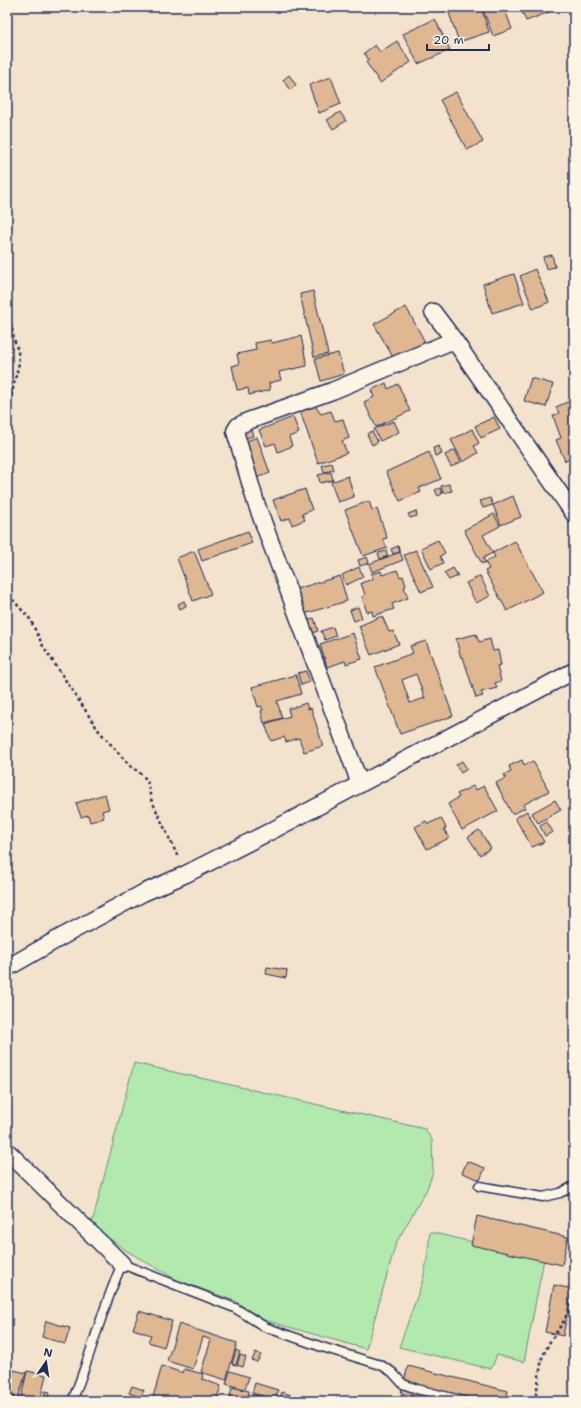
<svg xmlns="http://www.w3.org/2000/svg" width="581" height="1408" font-family="'Shantell Sans',sans-serif">
  <style>
    .green { fill: #b2eaae; stroke: #668c86 }
    .building { fill: #dfb790; stroke: #1b2f5e; fill-rule: evenodd }
    .lines { fill: none; stroke-linecap: round; stroke-linejoin: round }
    .service-casing { stroke: #1b2f5e; stroke-width: 11 }
    .minor-casing { stroke: #1b2f5e; stroke-width: 19 }
    .path { stroke: #1b2f5e; stroke-width: 2.5; stroke-dasharray: 3 3; stroke-linecap: butt }
    .service { stroke: #fcf5e5; stroke-width: 8 }
    .minor { stroke: #fcf5e5; stroke-width: 16 }
  </style>
  <rect width="100%" height="100%" fill="#f3e2cc"/>
  <filter id="ink" filterUnits="userSpaceOnUse"><feTurbulence type="fractalNoise" baseFrequency=".025" numOctaves="2"/><feDisplacementMap in="SourceGraphic" scale="8" xChannelSelector="R" yChannelSelector="G"/><feConvolveMatrix kernelMatrix="1 2 1 2 8 2 1 2 1" color-interpolation-filters="sRGB"/></filter>
  <g filter="url(#ink)">
    <path class="green" d="M134,1063l291,66 7,11 1,32 -6,17 -31,54 -30,106 -102,-29 -29,-19 -58,-21 -50,-29 -21,-15 -14,-13z
      M430,1232l114,27 -20,103 -27,-7 -6,14 -92,-22 24,-67 4,-20z"/>
    <path class="building" d="M447,7h34l8,25 -30,10z
      M482,7h22l8,22 -19,7z
      M520,7h27l2,5 -23,9z
      M435,19l15,31 -32,14 -15,-30z
      M397,41l14,21 -31,21 -14,-21 3,-2 -5,-7 11,-8 5,7z
      M289,75l7,10 -6,5 -7,-10z
      M331,77l10,27 -22,9 -10,-28z
      M456,92l27,50 -16,8 -27,-50z
      M340,112l6,9 -13,8 -6,-9z
      M552,255l3,12 -9,2 -3,-12z
      M535,269l14,33 -16,7 -13,-33z
      M514,274l10,29 -32,10 -9,-29z
      M313,291l15,63 -14,3 -14,-63z
      M406,307l19,35 -31,17 -20,-35z
      M301,336l6,30 -28,6 2,8 -12,3 1,7 -21,5 -1,-7 -11,2 -5,-24 7,-2 -2,-10 19,-4 -1,-7 16,-3 1,3z
      M338,353l6,21 -23,7 -6,-22z
      M531,378l22,6 -7,23 -22,-6z
      M386,383l2,6 10,-5 12,27 -34,16 -12,-25 10,-5 -3,-7z
      M574,399v58l-9,4 -9,-21 5,-2 -8,-22 6,-3 -3,-6z
      M315,406l6,8 10,-3 4,10 8,-2 6,19 -7,3 5,12 -29,10 -18,-52z
      M293,417l6,16 -10,4 3,9 -14,6 -3,-9 -9,3 -7,-16z
      M494,417l6,12 -19,9 -6,-12z
      M394,421l5,11 -19,9 -6,-12z
      M251,429l2,7 -10,3 -2,-7z
      M472,429l7,14 -5,3 4,7 -15,9 -12,-22z
      M372,431l6,11 -6,3 -5,-11z
      M257,437l13,36 -14,5 -12,-36z
      M439,446l3,8 -7,2 -2,-8z
      M455,450l6,12 -10,5 -6,-12z
      M429,452l12,27 -22,9 2,4 -21,9 -14,-29z
      M332,463l2,7 -10,2 -2,-7z
      M331,472l2,8 -13,3 -2,-8z
      M348,476l6,21 -16,5 -7,-20z
      M449,484l3,7 -9,2 -2,-7z
      M440,488l2,6 -4,2 -3,-6z
      M305,489l7,21 -10,4 3,6 -13,5 -2,-7 -9,3 -8,-21z
      M513,496l8,21 -20,8 -8,-20z
      M490,498l3,7 -10,3 -3,-7z
      M369,501l3,9 5,-1 10,29 -4,1 4,9 -24,8 -18,-46z
      M416,511l1,5 -7,2 -2,-4z
      M494,514l6,12 -17,9 12,22 -13,7 -18,-34z
      M248,531l4,12 -50,18 -4,-12z
      M438,540l7,13 -5,3 3,7 -12,6 -10,-21z
      M515,541l28,51 -36,19 -22,-40 4,-2 -6,-11z
      M398,546l2,6 -7,2 -2,-5z
      M416,550l17,37 -12,5 -17,-37z
      M194,551l17,43 -18,7 -16,-43z
      M386,551l2,5 -8,3 -2,-6z
      M400,552l3,8 -31,12 -3,-8z
      M367,557l2,6 -9,3 -2,-6z
      M359,567l4,10 -17,8 -4,-10z
      M453,568l5,8 -9,4 -5,-7z
      M397,570l3,7 3,-1 3,10 -2,1 4,11 -16,6 2,5 -21,7 -1,-5 -5,1 -5,-15 3,-2 -4,-12 12,-4 -2,-5 10,-3 1,4z
      M340,576l7,25 -46,14 -8,-25z
      M480,576l10,20 -14,7 -10,-20z
      M184,601l2,5 -6,3 -2,-5z
      M358,607l4,11 -8,3 -4,-11z
      M382,616l7,16 4,-1 6,13 -28,11 -12,-29z
      M314,618l4,13 -8,3 -4,-13z
      M333,627l3,9 -11,4 -4,-9z
      M353,633l9,26 -16,5 -1,-3 -18,6 -7,-23z
      M476,634l3,8 11,-3 3,12 5,-1 3,15 -4,1 4,15 -6,2 2,5 -16,4 2,4 -7,2 -13,-41 -2,1 -5,-19z
      M426,641l27,75 -53,18 -25,-67 38,-14 -3,-7zM416,674l9,24 -15,5 -8,-23z
      M306,671l4,11 -9,3 -3,-12z
      M296,675l5,19 -24,7 5,17 -18,5 -3,-12 2,-1 -2,-4 -3,1 -6,-20z
      M306,703l2,6 3,-1 12,38 -19,6 -5,-14 -13,4 -2,-5 -13,4 -6,-17 25,-8 -2,-7z
      M522,760l2,5 9,-4 16,30 -26,14 2,3 -13,6 -16,-31 10,-5 -2,-3 7,-3 -2,-6z
      M462,761l5,8 -6,4 -5,-8z
      M473,786l3,4 8,-4 14,25 -36,19 -14,-26 11,-7 -2,-3z
      M105,794l4,15 -7,2 2,7 -14,4 -2,-7 -7,2 -5,-14z
      M555,800l6,10 -23,13 -6,-10z
      M527,811l17,31 -12,5 -17,-29z
      M441,818l5,10 -2,1 5,9 -22,11 -12,-22 11,-6 2,3z
      M547,822l6,10 -8,4 -5,-10z
      M479,830l12,18 -11,7 -12,-18z
      M267,967l20,3 -1,8 -20,-4z
      M467,1161l18,7 -5,12 -18,-7z
      M477,1216l91,21 -6,28 -91,-20z
      M554,1285l18,4 -9,47 -18,-4z
      M139,1311l33,10 -8,26 -16,-5 3,-7 -18,-6z
      M46,1321l24,7 -5,16 -23,-7z
      M179,1324l58,19 -11,37 -25,-8 10,-32 -8,-3 -10,32 -26,-8z
      M236,1350l4,2 -4,13 -4,-1z
      M256,1352l5,3 -4,7 -5,-2z
      M240,1355l6,2 -3,10 -6,-2z
      M162,1366l21,7 1,-4 19,5 -1,5 19,7 -5,15h-49l-14,-4z
      M408,1366l100,25 -2,10h-73l-32,-8z
      M14,1370l12,3 -8,25 -11,-4z
      M27,1371l19,4 -6,26 -19,-3z
      M230,1371l19,6 -4,12 -19,-5z
      M255,1383l23,7 -2,9 -24,-6z
      M132,1386l12,4 -3,7 -12,-4z
      M232,1387l17,4 -2,10 -17,-4z
      M45,1391l5,1 -2,5 -4,-1z
      M282,1392l9,3 -2,6 -9,-2z
      M250,1394l25,6 -1,1h-25z
      M7,1396l8,2 -1,3h-7z"/>
    <g class="lines">
      <g class="service-casing">
        <path id="service" d="M479,1186l64,11 17,-4 14,-7
          M72,1401c19,-45 30,-93 50,-137l113,44 30,19 57,20 59,18 11,7 11,12 14,5 47,12"/>
      </g>
      <g class="minor-casing">
        <path id="minor" d="M433,312l21,28 120,174
          M359,784l-3,-11 -100,-270 -21,-72 3,-5 10,-5 84,-30 122,-51
          M7,968l56,-32 80,-43 43,-19 89,-45 299,-158
          M7,1151l115,113"/>
      </g>
      <path class="path" d="M7,305l7,34 4,12 1,12 -12,51
        M7,576l6,24 17,19 13,27 56,85 31,35 9,6 8,8 4,19 27,58
        M535,1401l7,-43 7,-15 15,-22 10,-23"/>
      <use href="#service" class="service"/>
      <use href="#minor" class="minor"/>
    </g>
  </g>
  <rect width="581" height="1408" fill="none" stroke="#fcf5e5" stroke-width="24"/>
  <rect x="12" y="12" width="557" height="1384" fill="none" stroke="#1b2f5e" stroke-width="1.5" filter="url(#ink)"/>
  <g transform="translate(46 1362) rotate(13)" stroke="#fcf5e5" stroke-width="3" paint-order="stroke">
  <path d="M0-3L7 15L0 10L-7 15Z" fill="#1b2f5e"/>
  <text y="-6" font-size="11" font-weight="bold" text-anchor="middle" fill="#1b2f5e">N</text>
  </g>
  <path d="M427 44v6h62v-6" fill="none" stroke="#1b2f5e" stroke-width="2"/>
  <text x="433" y="44" font-size="12" fill="#1b2f5e" stroke="#fcf5e5" stroke-width="3" paint-order="stroke">20 m</text>
</svg>
